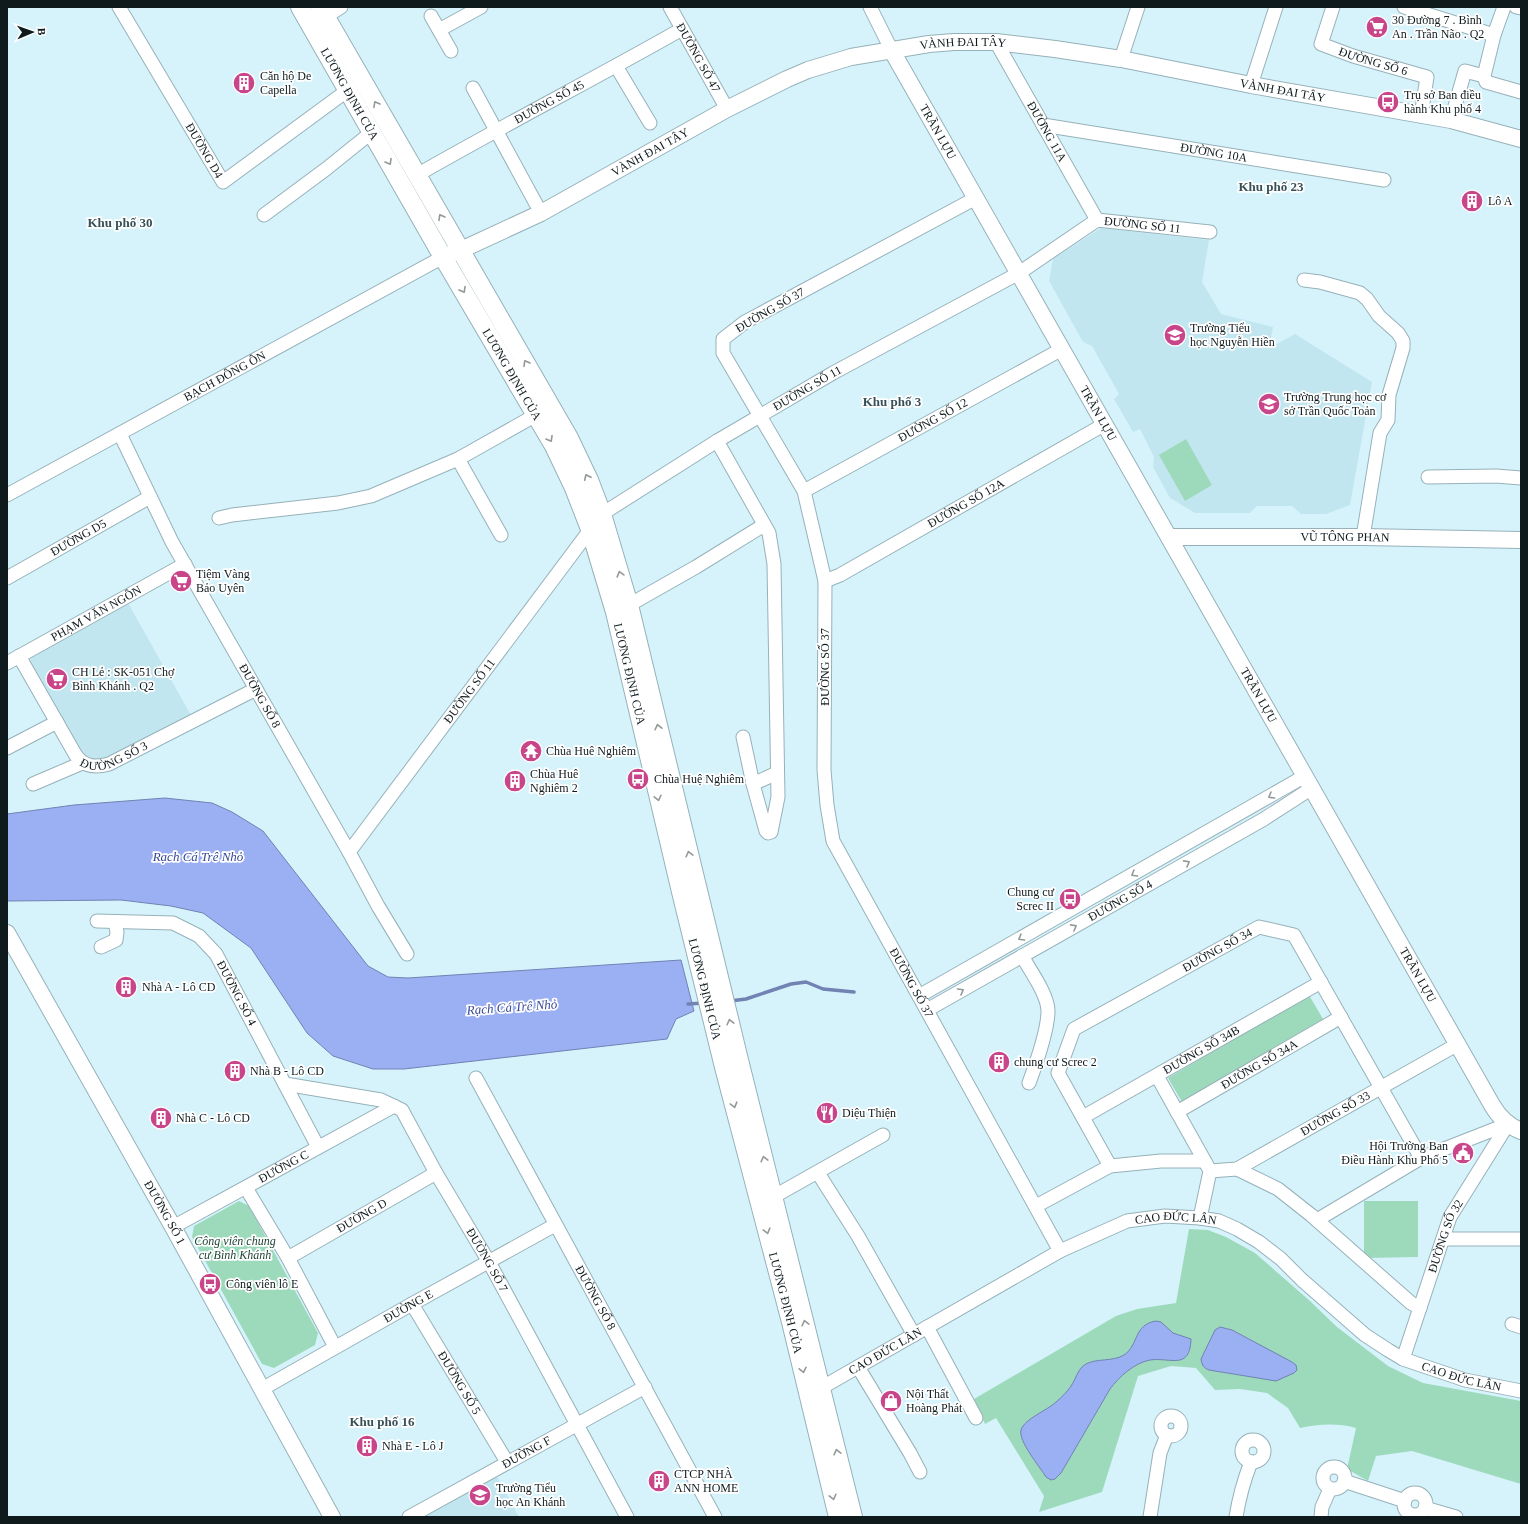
<svg xmlns="http://www.w3.org/2000/svg" width="1528" height="1524" font-family="Georgia,serif">
  <style>
    .built { fill: #c1e6f0 }
    .green { fill: #9ddabc }
    .water { fill: #9baff3; stroke: #7182b3 }
    .lines { fill: none; stroke-linecap: round; stroke-linejoin: round }
    .stream { stroke: #7182b3; stroke-width: 3.5 }
    .minor-casing { stroke: #96b1b9; stroke-width: 15 }
    .tertiary-casing { stroke: #96b1b9; stroke-width: 18 }
    .secondary-casing { stroke: #96b1b9; stroke-width: 20 }
    .minor { stroke: #fff; stroke-width: 13 }
    .tertiary { stroke: #fff; stroke-width: 16 }
    .secondary { stroke: #fff; stroke-width: 18 }
    .oneway { stroke: #939899 }
    .labels { text-anchor: middle; dominant-baseline: central; stroke-width: 3.5; stroke-linejoin: round; paint-order: stroke }
    .poi-label { font-size: 12px; fill: #0f1a1d; stroke: #fff; text-anchor: start }
    .street-label { font-size: 12px; fill: #0f1a1d; stroke: #fff }
    .park-label { font-size: 12px; font-style: italic; fill: #1e4333; stroke: #fff }
    .neighbourhood-label { font-size: 13px; font-weight: bold; fill: #375057; stroke: #fff }
    .water-label { font-size: 13px; font-style: italic; fill: #364796; stroke: #fff }
  </style>
  <rect width="100%" height="100%" fill="#d6f3fc"/>
  <path class="built" d="M1101,228l108,12 -7,42 19,32 52,13 -4,21 26,-14 77,48 -22,123 -24,9h-25l-9,-8h-35l-7,7h-55l-25,-15 -17,-31 1,-10 -14,-28 -7,3 -19,-33 5,-5 -27,-48 -9,-4 -34,-61 4,-22z
    M127,601l65,116 -87,44 -10,2 -16,-7 -50,-91 1,-5 5,-8z
    M495,1473l24,44h-107z"/>
  <path class="green" d="M1186,439l26,46 -27,16 -26,-46z
    M1309,995l14,24 -141,83 -14,-24z
    M239,1201l10,5 69,127 -3,12 -41,23 -12,-4 -70,-127 2,-11z
    M1364,1201h54v56l-54,1z
    M1189,1229l19,1 18,7 29,16 55,48 27,26 51,39 35,17 98,18v83l-109,-33 -36,5 -8,25 -21,-12 9,-41c-19,-5 -37,-4 -56,0l-12,-20 -21,-15 -27,-4 -25,1 -19,-22 -25,-2 -33,10 -36,116 -63,20 5,-16 -48,-78 -11,6 -11,-25 142,-83 21,-7 39,-6z"/>
  <path class="water" d="M165,798l47,5 20,9 31,19 105,135 20,11 20,1 273,-18 13,51 -18,8 -9,20 -263,30h-31l-40,-13 -26,-23 -56,-85 -48,-35 -32,-7 -50,-6 -114,1v-87l67,-9z
    M1156,1321l5,1 12,11 18,6c-1,32 -21,18 -41,21 -16,3 -31,17 -40,29l-49,84 -6,6 -4,1 -5,-3c-6,-10 -28,-36 -25,-47 3,-11 27,-20 35,-28 6,-5 11,-10 15,-16 5,-7 7,-18 15,-22 11,-6 26,-2 38,-9 15,-10 9,-30 32,-34z
    M1220,1327l12,3 60,32 4,3 1,5 -3,3 -18,8 -67,-11c-5,-2 -7,-4 -8,-11l14,-29z"/>
  <g class="lines">
    <path class="stream" d="M730,1001l16,-2 45,-15 15,-2 17,7 31,3
      M688,1004l16,-1"/>
    <g class="minor-casing">
      <g id="minor">
        <path id="s1" d="M119,7l104,175 125,-92"/>
        <path id="s2" d="M670,7l57,102"/>
        <path d="M870,7l22,44"/>
        <path id="s3" d="M1333,7l-12,37 32,12 74,21 -6,39"/>
        <path d="M1404,7l90,28"/>
        <path d="M1504,7l-10,28 -10,41 2,6 35,10"/>
        <path d="M1516,7l5,1"/>
        <path d="M431,16l20,35"/>
        <path d="M319,21l22,-14"/>
        <path d="M439,30l42,-23"/>
        <path id="s4" d="M996,42l101,178"/>
        <path d="M1121,59l17,-52"/>
        <path d="M616,66l34,57"/>
        <path d="M1251,85l25,-78"/>
        <path d="M473,88l68,125"/>
        <path d="M1451,120l14,-49 19,5"/>
        <path id="s5" d="M1043,125l341,55"/>
        <path id="s6" d="M417,175c87,-50 177,-96 265,-146"/>
        <path id="s7" d="M976,198l-231,124 -22,17v14l81,138 21,90 -1,189 3,35 6,36 227,410"/>
        <path d="M264,215l62,-46 46,-37"/>
        <path d="M1304,280l16,2 40,11 7,6 12,17 19,17 5,8v7l-14,47 -1,25 -8,13 -17,104"/>
        <path id="s8" d="M120,434l52,108 177,310 29,54 29,48"/>
        <path d="M717,441l52,92 5,31 4,233 -7,35 -3,1 -2,-2 -13,-47 24,-11"/>
        <path d="M458,459l43,76"/>
        <path d="M1428,477l68,-1 25,2"/>
        <path id="s9" d="M804,491l258,-142"/>
        <path id="s10" d="M7,495l436,-238"/>
        <path d="M219,518l13,-3 106,-12 33,-7 87,-37 78,-44"/>
        <path id="s11" d="M7,578l143,-81"/>
        <path id="s12" d="M825,581l15,-6 265,-151"/>
        <path d="M629,605l67,-38 68,-42"/>
        <path id="s13" d="M19,656l56,98c8,13 20,14 34,10l147,-75"/>
        <path id="s14" d="M7,663l178,-99"/>
        <path d="M743,737l10,47"/>
        <path d="M7,748l50,-26"/>
        <path d="M33,784l49,-21"/>
        <path id="s15" d="M349,852l253,-338 115,-73 116,-68 186,-100 78,-53 113,12"/>
        <path id="s16" d="M97,921l76,2 26,13 17,18 102,193"/>
        <path d="M101,947l15,-7 1,-8 -2,-10"/>
        <path d="M1022,956c8,14 26,39 26,55 0,20 -12,53 -19,72"/>
        <path d="M919,996l386,-220"/>
        <path id="s17" d="M927,1010l337,-191 48,-31"/>
        <path d="M1157,1076l51,91"/>
        <path id="s18" d="M476,1078l239,439"/>
        <path id="s19" d="M285,1084l96,16 21,10 34,63 53,89 138,255"/>
        <path id="s20" d="M1177,1112l164,-95"/>
        <path id="s21" d="M1083,1117l238,-135"/>
        <path id="s22" d="M1110,1166l-52,-93 16,-44 185,-102 35,8 127,223"/>
        <path d="M1237,1169l41,20 33,26 100,88 9,5"/>
        <path d="M818,1173l40,63 56,99"/>
        <path d="M246,1188l42,70 47,89"/>
        <path d="M773,1197l110,-62"/>
        <path d="M1036,1206l74,-40 51,-5h43"/>
        <path id="s23" d="M1200,1218l10,-47 27,-2 221,-125"/>
        <path d="M1317,1220l104,-62 87,-34"/>
        <path id="s24" d="M173,1227l221,-121"/>
        <path d="M1443,1239h78"/>
        <path id="s25" d="M288,1258l148,-85"/>
        <path id="s26" d="M412,1304l95,158"/>
        <path d="M1512,1324l9,3"/>
        <path d="M927,1327l49,91"/>
        <path id="s27" d="M1403,1359l47,-142 58,-93"/>
        <path d="M858,1367l52,86 10,19"/>
        <path id="s28" d="M821,1388l239,-137 67,-30 38,-5 35,2 19,3 18,8 22,13 22,17 21,21 63,55 23,15 15,9 62,21 56,11"/>
        <path id="s29" d="M262,1389l150,-85 143,-79"/>
        <circle cx="1171" cy="1426" r="10"/>
        <circle cx="1253" cy="1451" r="11"/>
        <circle cx="1334" cy="1478" r="11"/>
        <path d="M1344,1481l61,20"/>
        <circle cx="1415" cy="1504" r="11"/>
        <path d="M1425,1508l31,9"/>
        <path id="s30" d="M409,1517l236,-130"/>
        <path d="M1150,1517l10,-64 7,-18"/>
        <path d="M1236,1517c3,-19 8,-37 15,-55"/>
        <path d="M1321,1517l1,-10 8,-18"/>
      </g>
    </g>
    <g class="tertiary-casing">
      <g id="tertiary">
        <path id="s31" d="M892,51l600,1054c7,12 16,21 29,26"/>
        <path id="s32" d="M448,255l13,-5 80,-37 186,-104 60,-30 21,-9 43,-13 78,-13 25,-2h42l59,7 66,10 130,26 200,35 70,19"/>
        <path id="s33" d="M1169,537h194l158,3"/>
        <path id="s34" d="M7,933l166,294 159,290"/>
      </g>
    </g>
    <g class="secondary-casing">
      <g id="secondary">
        <path id="s35" d="M300,7l143,250 111,189 20,42 16,41 25,83 67,284 42,171 67,255 47,195"/>
        <path d="M320,7l249,431 20,42 13,34 27,91 110,455 114,457"/>
      </g>
    </g>
    <use href="#minor" class="minor"/>
    <use href="#tertiary" class="tertiary"/>
    <use href="#secondary" class="secondary"/>
  </g>
  <defs><path id="oneway-chevron" d="M-2-3.5L2.5 0L-2 3.5" fill="none" stroke-width="1.6" stroke-linecap="round" stroke-linejoin="round"/></defs>
  <g class="oneway">
    <use href="#oneway-chevron" transform="translate(376 104) rotate(-120)"/>
    <use href="#oneway-chevron" transform="translate(389 162) rotate(60)"/>
    <use href="#oneway-chevron" transform="translate(441 217) rotate(-120)"/>
    <use href="#oneway-chevron" transform="translate(463 290) rotate(60)"/>
    <use href="#oneway-chevron" transform="translate(526 363) rotate(-120)"/>
    <use href="#oneway-chevron" transform="translate(550 439) rotate(60)"/>
    <use href="#oneway-chevron" transform="translate(587 477) rotate(-115)"/>
    <use href="#oneway-chevron" transform="translate(620 574) rotate(-106)"/>
    <use href="#oneway-chevron" transform="translate(658 727) rotate(-103)"/>
    <use href="#oneway-chevron" transform="translate(1271 796) rotate(150)"/>
    <use href="#oneway-chevron" transform="translate(658 798) rotate(77)"/>
    <use href="#oneway-chevron" transform="translate(689 854) rotate(-104)"/>
    <use href="#oneway-chevron" transform="translate(1187 863) rotate(-29)"/>
    <use href="#oneway-chevron" transform="translate(1134 874) rotate(150)"/>
    <use href="#oneway-chevron" transform="translate(1074 927) rotate(-29)"/>
    <use href="#oneway-chevron" transform="translate(1021 938) rotate(150)"/>
    <use href="#oneway-chevron" transform="translate(961 991) rotate(-30)"/>
    <use href="#oneway-chevron" transform="translate(730 1022) rotate(-104)"/>
    <use href="#oneway-chevron" transform="translate(734 1105) rotate(75)"/>
    <use href="#oneway-chevron" transform="translate(764 1159) rotate(-104)"/>
    <use href="#oneway-chevron" transform="translate(767 1231) rotate(75)"/>
    <use href="#oneway-chevron" transform="translate(805 1323) rotate(-104)"/>
    <use href="#oneway-chevron" transform="translate(803 1370) rotate(77)"/>
    <use href="#oneway-chevron" transform="translate(837 1452) rotate(-104)"/>
    <use href="#oneway-chevron" transform="translate(833 1497) rotate(76)"/>
  </g>
  <defs>
    <g id="supermarket-disc" transform="scale(1.15)"><circle r="9.5" fill="#c9458a" stroke="#fff"/><path d="M-6-5.5h2.5l.6 2H6L4.5 2H-2.5L-4.4-4H-6ZM-1.5 3.2a1.3 1.3 0 1 0 .1 0ZM3 3.2a1.3 1.3 0 1 0 .1 0Z" fill="#fff"/></g>
    <g id="building-disc" transform="scale(1.15)"><circle r="9.5" fill="#c9458a" stroke="#fff"/><path d="M-4-6H4V6H1V3H-1V6H-4ZM-2.5-4.3h1.7v1.8h-1.7ZM.8-4.3h1.7v1.8H.8ZM-2.5-1h1.7V.8h-1.7ZM.8-1h1.7V.8H.8Z" fill="#fff"/></g>
    <g id="bus-disc" transform="scale(1.15)"><circle r="9.5" fill="#c9458a" stroke="#fff"/><path d="M-5-6H5V4H4V6H2V4H-2V6H-4V4H-5ZM-3.5-4V0h7V-4ZM-3.5 1.2v1.5H-2V1.2ZM2 1.2v1.5H3.5V1.2Z" fill="#fff"/></g>
    <g id="school-disc" transform="scale(1.15)"><circle r="9.5" fill="#c9458a" stroke="#fff"/><path d="M0-5L7-2L0 1L-7-2ZM-4 1L0 2.5L4 1V4Q0 6-4 4Z" fill="#fff"/></g>
    <g id="temple-disc" transform="scale(1.15)"><circle r="9.5" fill="#c9458a" stroke="#fff"/><path d="M0-6L5-2H3V0L6.5 2.5H4V6H1.5V3h-3V6H-4V2.5H-6.5L-3 0V-2H-5Z" fill="#fff"/></g>
    <g id="restaurant-disc" transform="scale(1.15)"><circle r="9.5" fill="#c9458a" stroke="#fff"/><path d="M-5-6h1v4h1v-4h1v4h1v-4h1v5L-1.5 .5V6h-2V.5L-5-1ZM5-6V6H3V1.5H1.5Q1.5-4 5-6Z" fill="#fff"/></g>
    <g id="civic-disc" transform="scale(1.15)"><circle r="9.5" fill="#c9458a" stroke="#fff"/><path d="M-.6-6.5H3V-4.5H.6V-3L4-1V1h2V6H-6V1h2V-1L-.6-3ZM-1.2 2.5V6h2.4V2.5Z" fill="#fff"/></g>
    <g id="shop-disc" transform="scale(1.15)"><circle r="9.5" fill="#c9458a" stroke="#fff"/><path d="M-5-2.5h2.3a2.7 3.5 0 0 1 5.4 0H5L5.5 6h-11ZM-1.5-2.5h3a1.5 2.3 0 0 0-3 0Z" fill="#fff"/></g>
  </defs>
  <g fill-rule="evenodd">
    <use href="#supermarket-disc" x="1377" y="27"/>
    <use href="#building-disc" x="244" y="83"/>
    <use href="#bus-disc" x="1388" y="102"/>
    <use href="#building-disc" x="1472" y="201"/>
    <use href="#school-disc" x="1175" y="335"/>
    <use href="#school-disc" x="1269" y="404"/>
    <use href="#supermarket-disc" x="181" y="581"/>
    <use href="#supermarket-disc" x="57" y="679"/>
    <use href="#temple-disc" x="531" y="751"/>
    <use href="#bus-disc" x="638" y="779"/>
    <use href="#building-disc" x="515" y="781"/>
    <use href="#bus-disc" x="1070" y="899"/>
    <use href="#building-disc" x="126" y="987"/>
    <use href="#building-disc" x="999" y="1062"/>
    <use href="#building-disc" x="235" y="1071"/>
    <use href="#restaurant-disc" x="827" y="1113"/>
    <use href="#building-disc" x="161" y="1118"/>
    <use href="#civic-disc" x="1463" y="1153"/>
    <use href="#bus-disc" x="210" y="1284"/>
    <use href="#shop-disc" x="891" y="1401"/>
    <use href="#building-disc" x="367" y="1446"/>
    <use href="#building-disc" x="659" y="1481"/>
    <use href="#school-disc" x="480" y="1495"/>
  </g>
  <g class="labels">
    <g class="poi-label">
      <text x="1392" y="20">30 Đường 7 . Bình<tspan x="1392" dy="14">An . Trần Não . Q2</tspan></text>
      <text x="260" y="76">Căn hộ De<tspan x="260" dy="14">Capella</tspan></text>
      <text x="1404" y="95">Trụ sở Ban điều<tspan x="1404" dy="14">hành Khu phố 4</tspan></text>
      <text x="1488" y="201">Lô A</text>
      <text x="1190" y="328">Trường Tiểu<tspan x="1190" dy="14">học Nguyễn Hiền</tspan></text>
      <text x="1284" y="397">Trường Trung học cơ<tspan x="1284" dy="14">sở Trần Quốc Toản</tspan></text>
      <text x="196" y="574">Tiệm Vàng<tspan x="196" dy="14">Bảo Uyên</tspan></text>
      <text x="72" y="672">CH Lẻ : SK-051 Chợ<tspan x="72" dy="14">Bình Khánh . Q2</tspan></text>
      <text x="546" y="751">Chùa Huê Nghiêm</text>
      <text x="530" y="774">Chùa Huê<tspan x="530" dy="14">Nghiêm 2</tspan></text>
      <text x="654" y="779">Chùa Huệ Nghiêm</text>
      <text x="1054" y="892" text-anchor="end">Chung cư<tspan x="1054" dy="14">Screc II</tspan></text>
      <text x="142" y="987">Nhà A - Lô CD</text>
      <text x="1014" y="1062">chung cư Screc 2</text>
      <text x="250" y="1071">Nhà B - Lô CD</text>
      <text x="842" y="1113">Diệu Thiện</text>
      <text x="176" y="1118">Nhà C - Lô CD</text>
      <text x="1448" y="1146" text-anchor="end">Hội Trường Ban<tspan x="1448" dy="14">Điều Hành Khu Phố 5</tspan></text>
      <text x="226" y="1284">Công viên lô E</text>
      <text x="906" y="1394">Nội Thất<tspan x="906" dy="14">Hoàng Phát</tspan></text>
      <text x="382" y="1446">Nhà E - Lô J</text>
      <text x="674" y="1474">CTCP NHÀ<tspan x="674" dy="14">ANN HOME</tspan></text>
      <text x="496" y="1488">Trường Tiểu<tspan x="496" dy="14">học An Khánh</tspan></text>
    </g>
    <g class="street-label">
      <text stroke="none"><textPath href="#s32" startOffset="563">VÀNH ĐAI TÂY</textPath></text>
      <text stroke="none"><textPath href="#s2" startOffset="58">ĐƯỜNG SỐ 47</textPath></text>
      <text stroke="none"><textPath href="#s3" startOffset="94">ĐƯỜNG SỐ 6</textPath></text>
      <text stroke="none"><textPath href="#s32" startOffset="887">VÀNH ĐAI TÂY</textPath></text>
      <text stroke="none"><textPath href="#s35" startOffset="100">LƯƠNG ĐỊNH CỦA</textPath></text>
      <text stroke="none"><textPath href="#s6" startOffset="151">ĐƯỜNG SỐ 45</textPath></text>
      <text stroke="none"><textPath href="#s4" startOffset="103">ĐƯỜNG 11A</textPath></text>
      <text stroke="none"><textPath href="#s31" startOffset="93">TRẦN LỰU</textPath></text>
      <text stroke="none"><textPath href="#s1" startOffset="167">ĐƯỜNG D4</textPath></text>
      <text stroke="none"><textPath href="#s32" startOffset="227">VÀNH ĐAI TÂY</textPath></text>
      <text stroke="none"><textPath href="#s5" startOffset="173">ĐƯỜNG 10A</textPath></text>
      <text stroke="none"><textPath href="#s15" startOffset="1044">ĐƯỜNG SỐ 11</textPath></text>
      <text transform="translate(770 310) rotate(-30)">ĐƯỜNG SỐ 37</text>
      <text stroke="none"><textPath href="#s35" startOffset="424">LƯƠNG ĐỊNH CỦA</textPath></text>
      <text stroke="none"><textPath href="#s10" startOffset="248">BẠCH ĐÔNG ÔN</textPath></text>
      <text stroke="none"><textPath href="#s15" startOffset="663">ĐƯỜNG SỐ 11</textPath></text>
      <text stroke="none"><textPath href="#s31" startOffset="417">TRẦN LỰU</textPath></text>
      <text stroke="none"><textPath href="#s9" startOffset="147">ĐƯỜNG SỐ 12</textPath></text>
      <text stroke="none"><textPath href="#s12" startOffset="161">ĐƯỜNG SỐ 12A</textPath></text>
      <text stroke="none"><textPath href="#s33" startOffset="176">VŨ TÔNG PHAN</textPath></text>
      <text stroke="none"><textPath href="#s11" startOffset="82">ĐƯỜNG D5</textPath></text>
      <text stroke="none"><textPath href="#s14" startOffset="102">PHẠM VĂN NGÔN</textPath></text>
      <text transform="translate(825 667) rotate(-90)">ĐƯỜNG SỐ 37</text>
      <text stroke="none"><textPath href="#s35" startOffset="748">LƯƠNG ĐỊNH CỦA</textPath></text>
      <text stroke="none"><textPath href="#s15" startOffset="201">ĐƯỜNG SỐ 11</textPath></text>
      <text stroke="none"><textPath href="#s31" startOffset="741">TRẦN LỰU</textPath></text>
      <text stroke="none"><textPath href="#s8" startOffset="297">ĐƯỜNG SỐ 8</textPath></text>
      <text stroke="none"><textPath href="#s13" startOffset="158">ĐƯỜNG SỐ 3</textPath></text>
      <text stroke="none"><textPath href="#s17" startOffset="222">ĐƯỜNG SỐ 4</textPath></text>
      <text stroke="none"><textPath href="#s22" startOffset="317">ĐƯỜNG SỐ 34</textPath></text>
      <text stroke="none"><textPath href="#s31" startOffset="1063">TRẦN LỰU</textPath></text>
      <text stroke="none"><textPath href="#s7" startOffset="979">ĐƯỜNG SỐ 37</textPath></text>
      <text stroke="none"><textPath href="#s35" startOffset="1072">LƯƠNG ĐỊNH CỦA</textPath></text>
      <text stroke="none"><textPath href="#s16" startOffset="174">ĐƯỜNG SỐ 4</textPath></text>
      <text stroke="none"><textPath href="#s21" startOffset="136">ĐƯỜNG SỐ 34B</textPath></text>
      <text stroke="none"><textPath href="#s20" startOffset="95">ĐƯỜNG SỐ 34A</textPath></text>
      <text stroke="none"><textPath href="#s23" startOffset="188">ĐƯỜNG SỐ 33</textPath></text>
      <text stroke="none"><textPath href="#s24" startOffset="126">ĐƯỜNG C</textPath></text>
      <text stroke="none"><textPath href="#s34" startOffset="321">ĐƯỜNG SỐ 1</textPath></text>
      <text stroke="none"><textPath href="#s25" startOffset="85">ĐƯỜNG D</textPath></text>
      <text stroke="none"><textPath href="#s28" startOffset="398">CAO ĐỨC LÂN</textPath></text>
      <text stroke="none"><textPath href="#s27" startOffset="130">ĐƯỜNG SỐ 32</textPath></text>
      <text stroke="none"><textPath href="#s19" startOffset="293">ĐƯỜNG SỐ 7</textPath></text>
      <text stroke="none"><textPath href="#s18" startOffset="250">ĐƯỜNG SỐ 8</textPath></text>
      <text stroke="none"><textPath href="#s35" startOffset="1396">LƯƠNG ĐỊNH CỦA</textPath></text>
      <text stroke="none"><textPath href="#s29" startOffset="168">ĐƯỜNG E</textPath></text>
      <text stroke="none"><textPath href="#s28" startOffset="74">CAO ĐỨC LÂN</textPath></text>
      <text stroke="none"><textPath href="#s28" startOffset="734">CAO ĐỨC LÂN</textPath></text>
      <text stroke="none"><textPath href="#s26" startOffset="92">ĐƯỜNG SỐ 5</textPath></text>
      <text stroke="none"><textPath href="#s30" startOffset="134">ĐƯỜNG F</textPath></text>
    </g>
    <g class="park-label">
      <text x="235" y="1241">Công viên chung<tspan x="235" dy="14">cư Bình Khánh</tspan></text>
    </g>
    <g class="neighbourhood-label">
      <text x="1271" y="186">Khu phố 23</text>
      <text x="120" y="222">Khu phố 30</text>
      <text x="892" y="401">Khu phố 3</text>
      <text x="382" y="1421">Khu phố 16</text>
    </g>
    <g class="water-label">
      <text x="198" y="856">Rạch Cá Trê Nhỏ</text>
      <text transform="translate(512 1007) rotate(-4)">Rạch Cá Trê Nhỏ</text>
    </g>
  </g>
  <rect width="1528" height="1524" fill="none" stroke="#0f1a1d" stroke-width="16"/>
  <g transform="translate(32 32) rotate(88)" stroke="#ffffff" stroke-width="3" paint-order="stroke">
  <path d="M0-3L7 15L0 10L-7 15Z" fill="#0f1a1d"/>
  <text y="-6" font-size="11" font-weight="bold" text-anchor="middle" fill="#0f1a1d">B</text>
  </g>
</svg>
